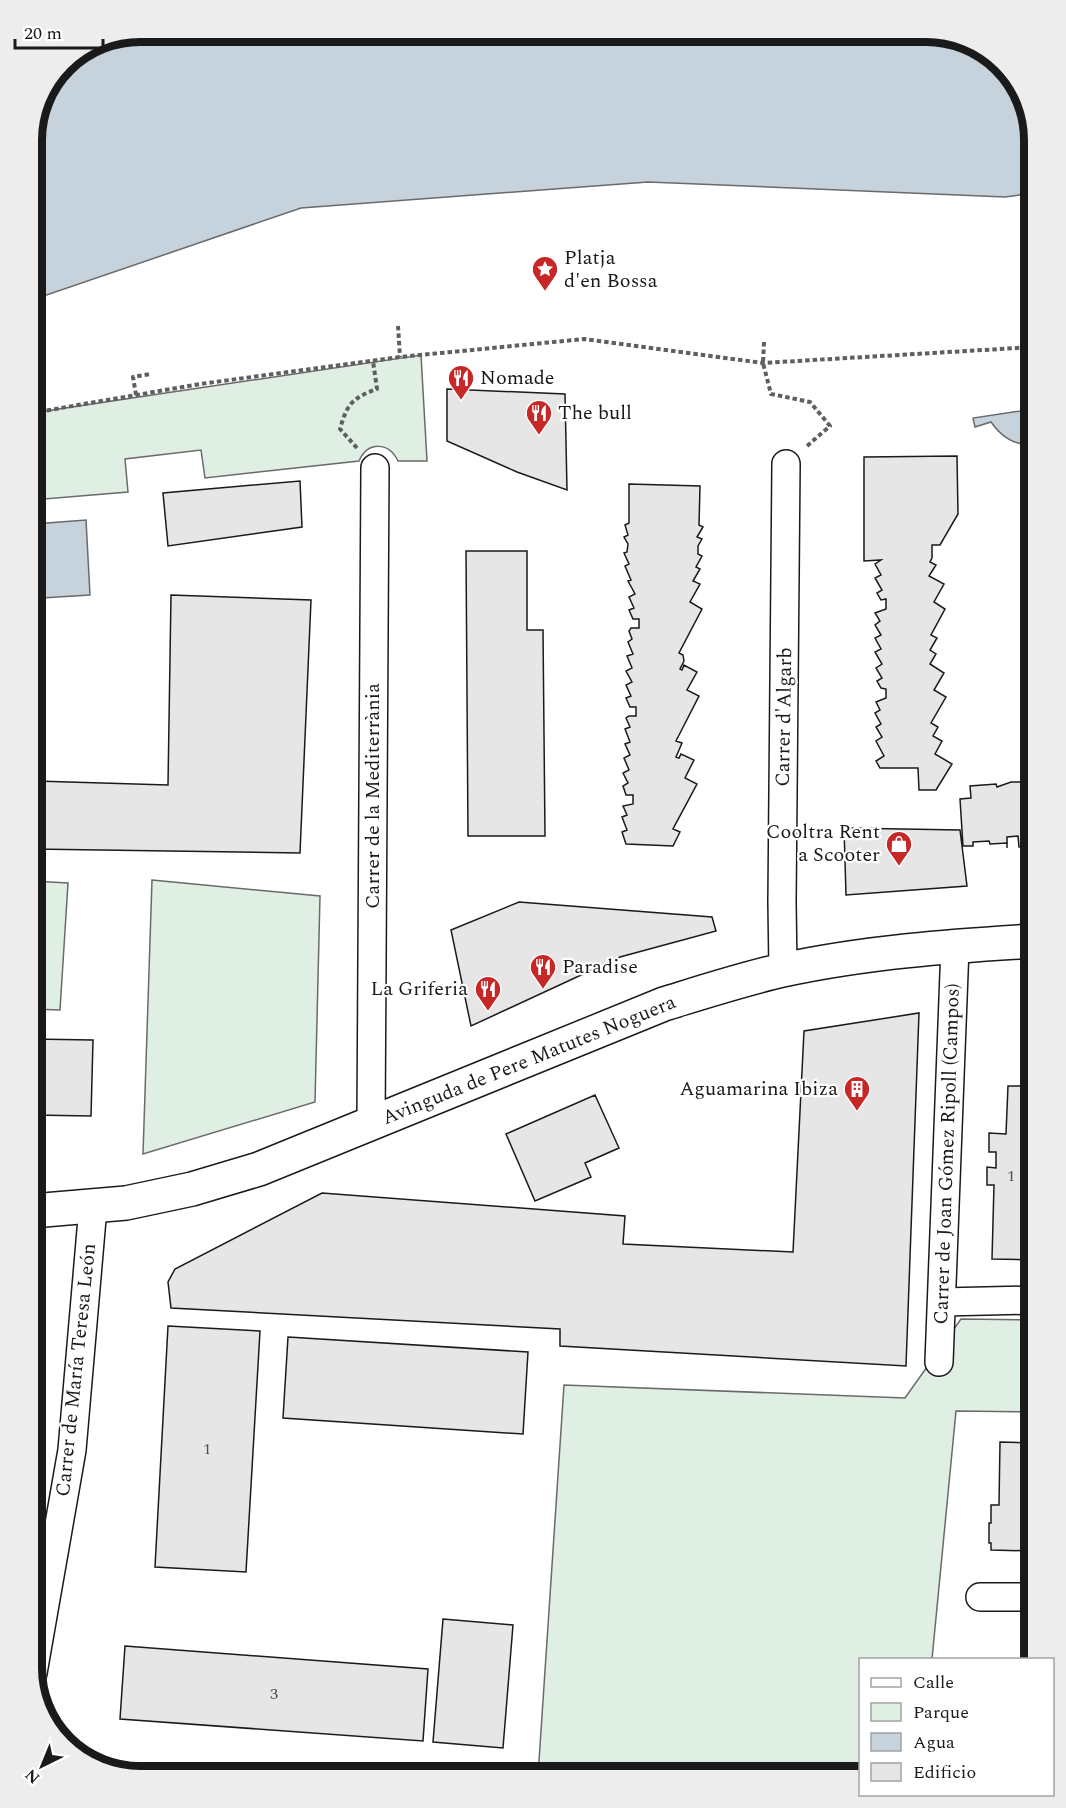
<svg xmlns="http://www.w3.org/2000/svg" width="1066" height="1808" font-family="Spectral,serif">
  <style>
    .green { fill: #e0efe3; stroke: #6a6a6a; stroke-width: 1.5 }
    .water { fill: #c6d2dc; stroke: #6a6a6a; stroke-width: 1.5 }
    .building { fill: #e6e6e6; stroke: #1a1a1a; stroke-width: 1.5 }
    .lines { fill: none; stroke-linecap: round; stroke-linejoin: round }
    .street-casing { stroke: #1a1a1a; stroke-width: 30 }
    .secondary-casing { stroke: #1a1a1a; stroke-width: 36 }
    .path { stroke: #5f5f5f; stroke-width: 4; stroke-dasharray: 4.5 3; stroke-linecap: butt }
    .street { stroke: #fff; stroke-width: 27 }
    .secondary { stroke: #fff; stroke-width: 33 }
    .labels { text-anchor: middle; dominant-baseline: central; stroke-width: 4.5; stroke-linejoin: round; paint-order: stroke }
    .number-label { font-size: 16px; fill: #4d4d4d }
    .poi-label { font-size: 20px; fill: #1a1a1a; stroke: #fff; text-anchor: start }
    .street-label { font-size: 20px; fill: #1a1a1a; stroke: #fff }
    .rim { fill: none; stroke: #1a1a1a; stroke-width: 8 }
  </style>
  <rect width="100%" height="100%" fill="#fff"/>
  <path class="green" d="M421,355l6,106h-29c-9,-19 -30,-20 -39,0l-154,17 -4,-28 -76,9 3,33 -96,8v-87z
    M152,880l168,16 -5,206 -172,52z
    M32,881l36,2 -8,127 -28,-1z
    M961,1319l73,1v92l-78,-1 -24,248 -72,1v116h-322l26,-391 341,13z
    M433,1769l65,7h-65z"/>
  <path class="water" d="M140,32h793l53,18 37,42 11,48v53l-29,4 -357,-15 -347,26 -269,92v-167l32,-70 35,-23z
    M1034,409v37c-20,-2 -31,-7 -43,-24l-16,5 -2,-9z
    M86,520l4,75 -48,3 -8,-74z"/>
  <path class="building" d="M447,389l118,5 2,96 -50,-18 -70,-31z
    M957,456l1,58 -18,31h-8v13l-2,4 6,3 -7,11 15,8 -10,18 11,7 -14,26 6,3 -7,12 6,4 -6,10 14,9 -10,17 12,7 -15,26 7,4 -5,9 9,5 -7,13 17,10 -16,26h-17l-1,-22h-38l-4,-7 8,-5 -8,-15 6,-4 -6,-10 5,-3 -6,-11 5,-3 -4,-8 10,-4v-9l-5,-1 -4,-7 5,-3 -6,-10 6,-4 -7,-12 6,-3 -6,-11 6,-3 -6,-10 5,-4 -5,-8 11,-4v-10l-5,1 -4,-7 5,-3 -7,-12 6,-3 -6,-11 6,-4 -17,1v-104z
    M300,481l2,46 -134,19 -5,-53z
    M629,484l71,2 -1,39 4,2 -6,10 5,2 -4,7v8l4,2 -6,11 4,2 -7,12 7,3 -10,18 12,7 -23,44 4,2 1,6 -4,8 2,1 2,-5 13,7 -10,18 12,6 -23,45 6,2 -6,14 3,1 2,-4 13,6 -9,18 12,6 -24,45 7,3 -7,14 -47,-2 -4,-12 5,-2 -5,-13 5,-2 -4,-9 10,-2v-9h-7l-3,-9 5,-3 -5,-10 6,-3 -5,-12 6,-3 -5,-11 5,-2 -5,-13 5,-2 -4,-9 3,-2h7v-9h-6l-4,-9 5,-2 -5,-11 6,-3 -6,-11 6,-3 -5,-12 6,-2 -5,-12 4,-3 -3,-8 2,-3h8v-9h-6l-4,-9 5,-2 -5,-11 6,-3 -7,-13 3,-1 -6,-14 4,-2 -5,-11 3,-1 1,-8 -4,-7 4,-2 -3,-10 4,-2z
    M466,551h61v79h16l2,206h-77z
    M171,595l140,5 -11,253 -268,-4v-179l3,-1 1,112 132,4z
    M1011,782h11l10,3v-3h2v64l-15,1 -1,-11 -11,1v11v-5l-17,1 -1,-3 -16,1v4h-10l-3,-47 11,-1 -1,-12 26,-2 1,3z
    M844,828l116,2 7,56 -121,9z
    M519,902l193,15 4,14 -96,26 -149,69 -20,-96z
    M919,1013l-13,353 -346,-20v-17l-389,-21 -3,-26 7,-13 147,-76 303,23 -2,28 170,8 11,-221z
    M32,1039l61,1 -2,76 -59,-1z
    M1021,1083l13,1v176l-42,-1 2,-74h-7v-18l9,1v-16h-7v-19l17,1 2,-48h13z
    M595,1095l24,53 -34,15 6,14 -56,24 -29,-67z
    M168,1326l92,5 -14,241 -91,-5z
    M288,1337l240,15 -5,82 -240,-16z
    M1000,1442l34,1v108l-43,-1v-7h-2v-20h2v-18h8z
    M443,1619l70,6 -10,123 -70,-6z
    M125,1646l303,23 -5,72 -303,-22z"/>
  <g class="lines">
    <g class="street-casing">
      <path id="street" d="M783,970l-1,-68 4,-438
        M371,1123l4,-655
        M942,1302l92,-2
        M939,1362l16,-415
        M980,1597h54
        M33,1673l39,-223 21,-243"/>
    </g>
    <g class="secondary-casing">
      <path id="secondary" d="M32,1211l94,-8 66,-14 67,-20 405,-165c39,-12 79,-25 119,-34 83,-18 168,-24 251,-29"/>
    </g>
    <path class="path" d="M398,326l2,31
      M764,342l-1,21 8,31 39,8 20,24 -23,20
      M136,395l-3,-18 18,-3
      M32,413l168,-29 200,-27 184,-18 179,24 271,-16
      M357,448l-17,-19c7,-25 12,-31 37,-40l-4,-28"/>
    <use href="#street" class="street"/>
    <use href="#secondary" class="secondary"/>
  </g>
  <defs>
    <g id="sight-pin" transform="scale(1.35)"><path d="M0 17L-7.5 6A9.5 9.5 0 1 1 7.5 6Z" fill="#c62828" stroke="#fff"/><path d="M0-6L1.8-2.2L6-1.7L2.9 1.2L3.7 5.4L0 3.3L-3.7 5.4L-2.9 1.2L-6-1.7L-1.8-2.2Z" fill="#fff"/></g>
    <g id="restaurant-pin" transform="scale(1.35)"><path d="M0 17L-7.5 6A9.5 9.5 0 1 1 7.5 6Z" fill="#c62828" stroke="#fff"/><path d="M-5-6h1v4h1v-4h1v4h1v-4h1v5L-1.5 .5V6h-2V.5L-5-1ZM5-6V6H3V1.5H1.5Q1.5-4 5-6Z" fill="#fff"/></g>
    <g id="shop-pin" transform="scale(1.35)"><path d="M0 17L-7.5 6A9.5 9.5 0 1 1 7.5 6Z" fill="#c62828" stroke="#fff"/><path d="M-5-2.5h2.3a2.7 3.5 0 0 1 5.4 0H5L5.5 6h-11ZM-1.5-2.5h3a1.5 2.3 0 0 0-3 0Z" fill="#fff"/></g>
    <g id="building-pin" transform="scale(1.35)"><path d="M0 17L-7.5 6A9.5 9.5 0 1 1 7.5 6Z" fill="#c62828" stroke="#fff"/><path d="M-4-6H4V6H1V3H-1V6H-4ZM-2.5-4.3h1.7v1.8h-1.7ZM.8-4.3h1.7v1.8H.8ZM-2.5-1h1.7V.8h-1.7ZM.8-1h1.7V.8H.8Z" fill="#fff"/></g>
  </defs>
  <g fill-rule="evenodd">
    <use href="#sight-pin" x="545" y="269"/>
    <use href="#restaurant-pin" x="461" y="378"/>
    <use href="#restaurant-pin" x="539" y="413"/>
    <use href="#shop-pin" x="899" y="844"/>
    <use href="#restaurant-pin" x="543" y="967"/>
    <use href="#restaurant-pin" x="488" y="989"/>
    <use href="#building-pin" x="857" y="1089"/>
  </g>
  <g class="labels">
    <g class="number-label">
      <text x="1011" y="1176">1</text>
      <text x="207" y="1449">1</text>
      <text x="274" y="1694">3</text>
    </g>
    <g class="poi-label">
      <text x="564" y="258">Platja<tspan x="564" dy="23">d'en Bossa</tspan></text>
      <text x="480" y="378">Nomade</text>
      <text x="558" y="413">The bull</text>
      <text x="880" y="832" text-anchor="end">Cooltra Rent<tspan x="880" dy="23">a Scooter</tspan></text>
      <text x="562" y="967">Paradise</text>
      <text x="468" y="989" text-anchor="end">La Griferia</text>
      <text x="838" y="1089" text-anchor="end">Aguamarina Ibiza</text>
    </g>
    <g class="street-label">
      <text transform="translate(784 717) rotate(-89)">Carrer d'Algarb</text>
      <text transform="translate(373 796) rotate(-90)">Carrer de la Mediterrània</text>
      <text transform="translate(529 1060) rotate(-22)">Avinguda de Pere Matutes Noguera</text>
      <text transform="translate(947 1154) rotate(-88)">Carrer de Joan Gómez Ripoll (Campos)</text>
      <text transform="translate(76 1370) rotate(-84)">Carrer de María Teresa León</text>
    </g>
  </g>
  <path d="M0 0H1066V1808H0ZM140 42H926A98 98 0 0 1 1024 140V1668A98 98 0 0 1 926 1766H140A98 98 0 0 1 42 1668V140A98 98 0 0 1 140 42Z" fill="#ededed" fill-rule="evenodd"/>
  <path class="rim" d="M140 42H926A98 98 0 0 1 1024 140V1668A98 98 0 0 1 926 1766H140A98 98 0 0 1 42 1668V140A98 98 0 0 1 140 42Z"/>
  <rect x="859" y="1658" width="195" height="138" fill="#ffffff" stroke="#a3a3a3" stroke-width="1.5"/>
  <rect x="871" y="1678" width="30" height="9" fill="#ffffff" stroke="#a3a3a3" stroke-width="1.5"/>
  <text x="913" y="1688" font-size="18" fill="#1a1a1a">Calle</text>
  <rect x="871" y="1703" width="30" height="18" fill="#e0efe3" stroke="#a3a3a3" stroke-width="1.5"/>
  <text x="913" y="1718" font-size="18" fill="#1a1a1a">Parque</text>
  <rect x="871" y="1733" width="30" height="18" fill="#c6d2dc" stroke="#a3a3a3" stroke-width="1.5"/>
  <text x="913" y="1748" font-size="18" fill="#1a1a1a">Agua</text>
  <rect x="871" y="1763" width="30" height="18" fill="#e6e6e6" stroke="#a3a3a3" stroke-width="1.5"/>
  <text x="913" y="1778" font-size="18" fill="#1a1a1a">Edificio</text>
  <g transform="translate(42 1766) rotate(223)" stroke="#ffffff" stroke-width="4.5" paint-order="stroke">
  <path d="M0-4.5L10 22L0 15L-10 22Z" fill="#1a1a1a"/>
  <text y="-9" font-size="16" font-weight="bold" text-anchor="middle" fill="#1a1a1a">N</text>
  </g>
  <path d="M15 39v9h88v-9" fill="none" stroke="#1a1a1a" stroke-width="3"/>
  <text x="24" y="39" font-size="18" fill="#1a1a1a" stroke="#ffffff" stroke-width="4.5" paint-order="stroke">20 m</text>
</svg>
